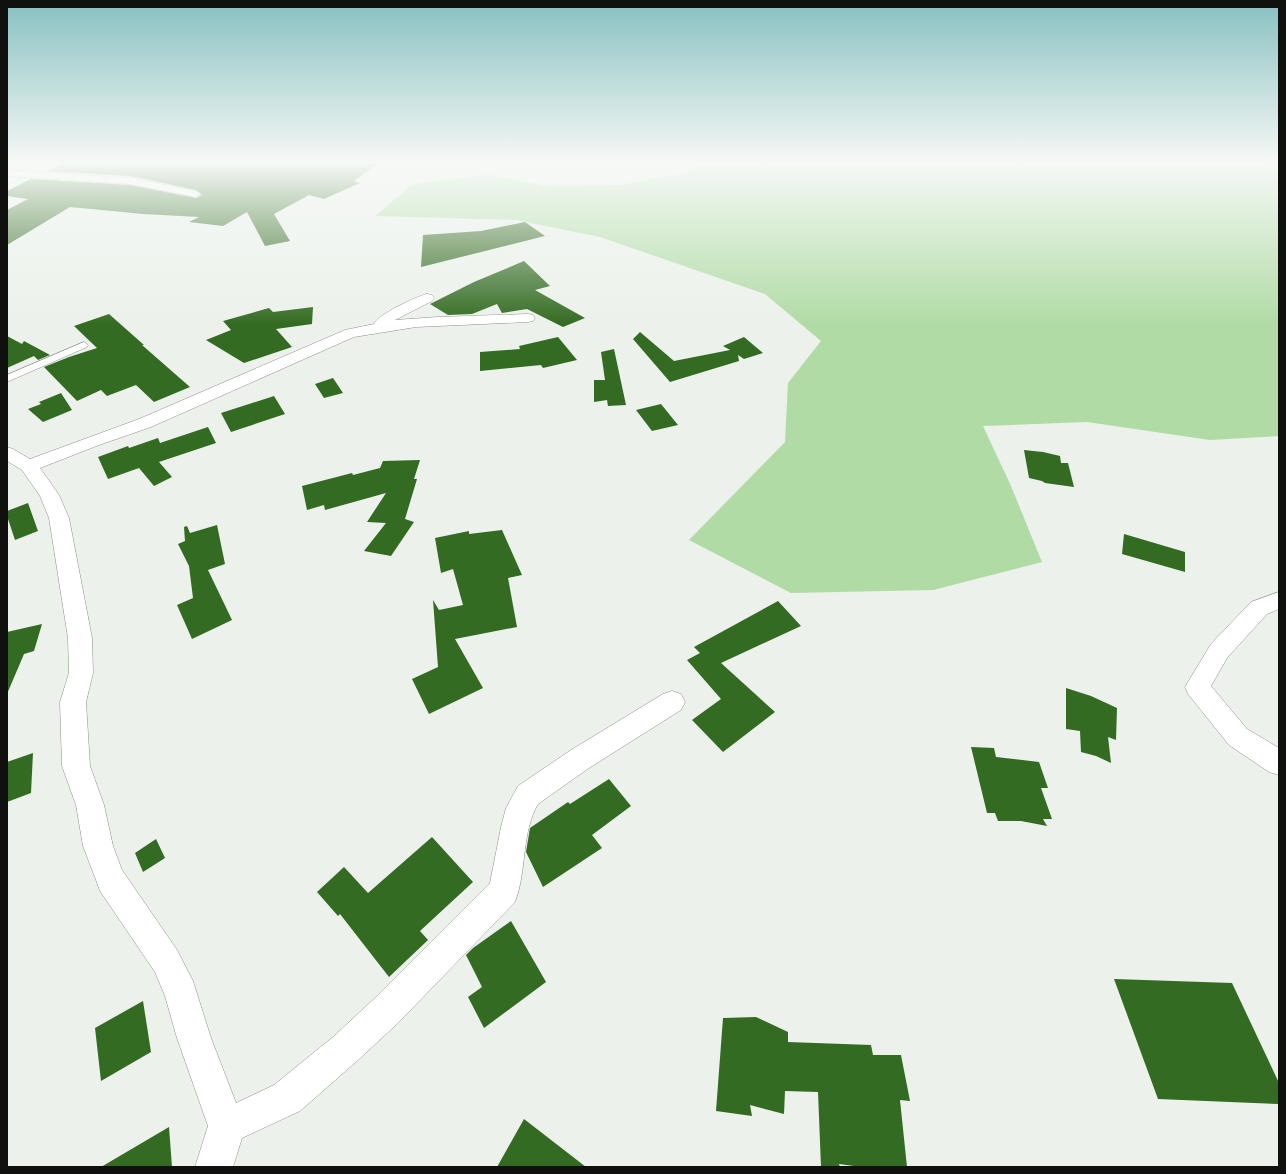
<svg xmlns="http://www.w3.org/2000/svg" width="1286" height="1174" font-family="'Space Grotesk',sans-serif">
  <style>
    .green { fill: #b0dba5 }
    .building { fill: #336b22 }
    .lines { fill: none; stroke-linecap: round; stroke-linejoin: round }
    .service-casing { stroke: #8c908b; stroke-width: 1 }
    .minor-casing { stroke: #8c908b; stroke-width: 1 }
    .service { fill: #fff; fill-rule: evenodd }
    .minor { fill: #fff; fill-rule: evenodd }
  </style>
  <rect width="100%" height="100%" fill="#ecf1eb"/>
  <path class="green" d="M709,161h570v275l-69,4 -123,-18 -104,4 28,60 31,76 -109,28 -142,3 -102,-53 96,-98 3,-59 33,-42 -56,-47 -165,-57 -84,-17 -141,-4 38,-32 76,-9 56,11 76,-1 67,-13z"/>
  <path class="building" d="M69,161h312l-27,20 6,2 -36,16 -15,-4 -35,19 16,27 -25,5 -18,-34 -24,14 -34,-4 10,-5 -56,-3 -73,-7 -63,38v-35l21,-11 -21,-3v-5l24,-12 99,6 66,13 6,-3 -6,-5 -66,-14 -82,-5z
    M525,222l20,14 -124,31 2,-32 58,-4z
    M524,261l26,25 -15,4 50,28 -22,9 -36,-18 -25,4 -5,-9 -25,10 -24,1 -18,-11 44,-22z
    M313,307l-1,17 -36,5 16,18 -48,16 -38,-23 25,-10 -8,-9 46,-13 4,4z
    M109,314l35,31h-2l48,42 -36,15 -18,-17 -29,11 -6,-6 -24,11 -33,-34 25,-10 28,-9 -23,-22z
    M640,332l34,29 56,-11 -7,-4 21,-9 19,16 -19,6 -6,-4 1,6 -69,21 -37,-43z
    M7,336l15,8 2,-3 26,14 -12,5 -4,-4 -27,12z
    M558,337l19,23 -34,8 -2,-3 -61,6v-19l40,-3 -1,-3z
    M614,349l12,56 -18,1 -1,-6 -13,2v-22h11l-4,-28z
    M333,378l10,15 -19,5 -9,-14z
    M61,393l11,17 -29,12 -15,-13 13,-5 -2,-2z
    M274,396l11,18 -54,18 -10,-19z
    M661,404l17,21 -26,6 -16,-21z
    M208,427l8,16 -57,19 13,15 -18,9 -15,-18 -31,11 -10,-22 30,-11 1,2 29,-10 2,5z
    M1024,450l19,2 17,4 1,7h7l6,24 -29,-4 -3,-2 -13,-3z
    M420,460l-6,19h3l-12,40 9,3 -23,34 -27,-5 22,-28 -19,-1 19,-29 -61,17 -1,-5 -17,5 -5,-24 50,-13 1,2 27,-7 3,-7z
    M28,503l10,28 -23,9 -8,-24v-5z
    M217,525l8,39 -17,6 24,50 -40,19 -15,-34 16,-7 -4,-32 -11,-22 7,-3 -1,-14 3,-1 3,7z
    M502,530l20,45 -14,3 9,49 -62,12 28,49 -54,26 -17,-35 26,-12 -5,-67 6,10 24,-5 -10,-36 -12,4 -6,-35 34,-7v3z
    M1124,534l61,18v20l-63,-18z
    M778,601l23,25 -80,37 54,49 -52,40 -31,-32 29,-21 -34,-39 13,-7 -6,-6z
    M42,624l-8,27 -10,3 -17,40v-62z
    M1066,688l25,8 26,12 -1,32 -8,-3 3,26 -15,-7 -15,-4 -1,-21 -14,-2z
    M971,747l23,1 2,9 43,5 9,26h-7l11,31h-9l4,7 -26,-5h-23l-3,-8h-8z
    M33,753l-2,40 -24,9v-40z
    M609,779l22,27 -39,29 10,13 -59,39 -17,-35 4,-24 38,-26 2,2z
    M432,837l41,45 -53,49 8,9 -39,37 -49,-63 -2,2 -21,-24 27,-25 24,26z
    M156,839l9,19 -22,14 -8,-19z
    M511,921l35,61 -62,46 -16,-31 14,-10 -16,-32 7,-7z
    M1114,979l118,4 47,100v21l-121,-5z
    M143,1001l8,51 -50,29 -6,-53z
    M756,1017l32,15v10l83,3 2,10h28l9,46 -10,-1 7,67h-46l-22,-3 1,3h-19l-3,-75 -33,-1 -1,23 -34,-9 2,11 -36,-5 7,-93z
    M524,1119l62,48h-89z
    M169,1127l3,40h-71z"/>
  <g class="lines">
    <g class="service-casing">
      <path id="service" d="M84,342l4,3 -1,2 -80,35v-7z"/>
    </g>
    <g class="minor-casing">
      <path id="minor" d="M7,170l123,8 66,13 5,3 -5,3 -66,-13 -123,-8z
        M427,294l5,1 2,3 -2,3 -37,19 43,-3 90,-3 5,1 2,3 -2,3 -5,1 -112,5 -62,10 -203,90 -52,18 -59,23 19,27 10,23 23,120 1,35 -7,29 4,64 14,39 9,41 9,24 55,80 16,31 18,57 25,65 38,-18 59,-48 41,-38 116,-116 11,-56 5,-19 12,-22 53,-36 92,-56 9,-3 9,3 4,8 -4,8 -92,58 -51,36c-17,29 -11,67 -23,98l-117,121 -41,38 -57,50 -58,27 -9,29h-38l13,-41 -31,-88 -12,-42 -10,-24 -55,-81 -4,-11 -13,-34 -7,-41 -14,-39 -2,-64 9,-29 -1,-35 -19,-120 -9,-22 -18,-26 -15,-9v-14l6,2 17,10 109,-40 206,-89 29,-6c3,-9 43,-28 53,-30z
        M1279,592v17l-12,5 -40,44 -16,28 36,43 32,19v27l-10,-3 -40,-27 -41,-51 -3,-7 26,-43 40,-42z"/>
    </g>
    <use href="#service" class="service"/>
    <use href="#minor" class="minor"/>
  </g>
  <linearGradient id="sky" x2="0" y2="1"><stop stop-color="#87c0c1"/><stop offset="0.5" stop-color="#f6f9f6"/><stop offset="1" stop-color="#f6f9f6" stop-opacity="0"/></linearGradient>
  <rect width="1286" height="325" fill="url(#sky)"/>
  <rect width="1286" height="1174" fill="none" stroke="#10110f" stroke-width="16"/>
</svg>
